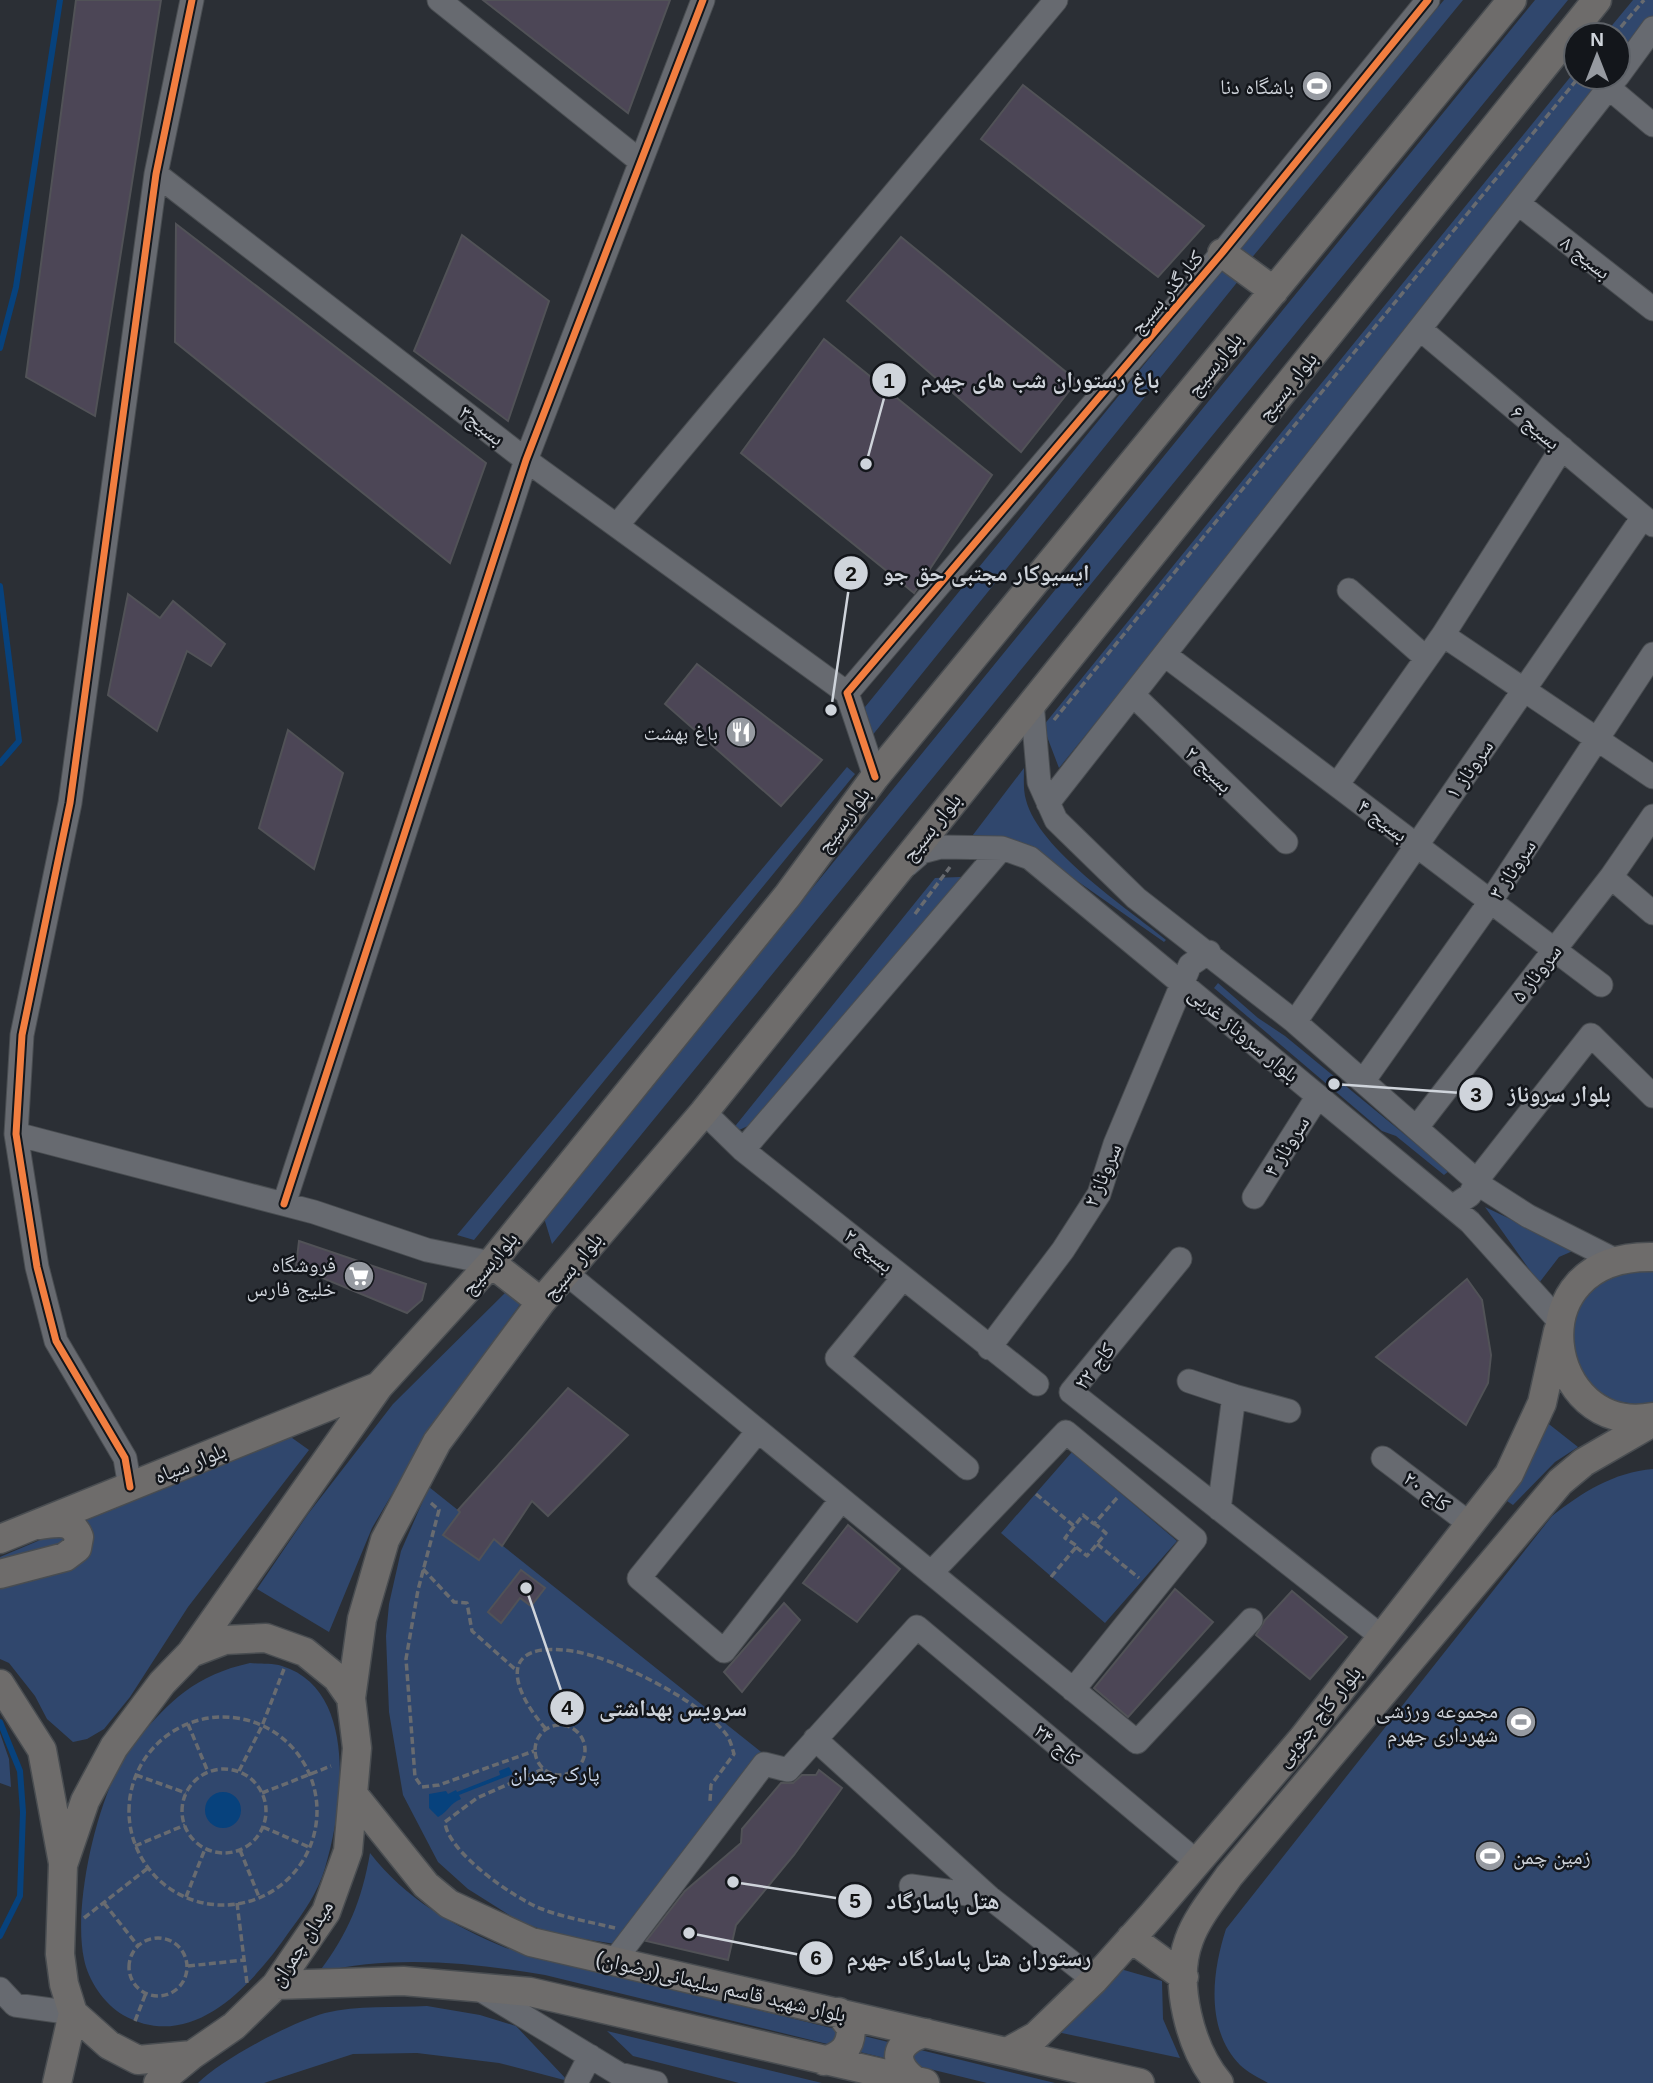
<svg xmlns="http://www.w3.org/2000/svg" width="1653" height="2083" font-family="Arial,'Noto Naskh Arabic',sans-serif">
  <style>
    .green { fill: #30476d }
    .water { fill: #07427d }
    .lines { fill: none; stroke-linecap: round; stroke-linejoin: round }
    .stream { stroke: #07427d; stroke-width: 6 }
    .building { fill: #4c4656; stroke: #515257; stroke-width: 2 }
    .minor-casing { stroke: #494d51; stroke-width: 25 }
    .major-casing { stroke: #494d51; stroke-width: 31 }
    .path { stroke: #686b70; stroke-width: 3.5; stroke-dasharray: 7 3.5; stroke-linecap: butt }
    .minor { stroke: #676a70; stroke-width: 23 }
    .major { stroke: #6e6c6b; stroke-width: 28 }
    .cycleway-casing { stroke: #13161b; stroke-width: 11 }
    .cycleway { stroke: #f27e40; stroke-width: 7 }
    .labels { text-anchor: middle; dominant-baseline: central; stroke-width: 5; stroke-linejoin: round; paint-order: stroke }
    .poi-label { font-size: 21px; fill: #cfd4db; stroke: #13161b; text-anchor: end }
    .street-label { font-size: 21px; fill: #cfd4db; stroke: #13161b }
    .park-label { font-size: 21px; fill: #d0dcef; stroke: #13161b }
    .leader { fill: none; stroke: #cfd4db; stroke-width: 2.5 }
    .callout-dot { fill: #cfd4db; stroke: #13161b; stroke-width: 2.5 }
    .mark-label { font-size: 21px; text-anchor: middle; font-weight: bold; fill: #111 }
    .callout-label { font-size: 23px; text-anchor: middle; font-weight: bold; fill: #cfd4db; stroke: #13161b; stroke-width: 5; stroke-linejoin: round; paint-order: stroke }
  </style>
  <rect width="100%" height="100%" fill="#2b2f35"/>
  <path class="green" d="M1444,0h19l-213,260 -15,-11z
    M1535,0h33l-1016,1244 -8,-26z
    M1633,0h20v28l-35,48v-41h-14z
    M1576,70v7h41l-558,691 -16,-42z
    M1222,269l17,11 -368,457 -6,-30z
    M847,767l8,7 -381,466 -17,-5z
    M1024,768c0,10 -1,22 2,32 13,50 100,107 140,140l-2,2 -101,-71 -100,-23z
    M983,876l-202,235 -53,24 207,-257z
    M1218,983l40,35 27,18 164,135 -5,4 -48,-39 -14,-5 -168,-143z
    M1485,1207l90,43 -16,7 -20,26z
    M1653,1265v138l-12,2 -25,-4 -21,-12 -15,-17 -9,-20 3,-44 27,-34z
    M507,1291l14,12 -90,125 -59,100 -43,104 -72,-43 51,-75 85,-110z
    M1545,1421l33,26 -23,15 -42,43 -9,-6z
    M288,1435l21,15 -121,157 -58,90 -26,32 -17,10 -14,3 -26,-23 -12,-23 -26,-33 -9,-4v-102z
    M1072,1452l105,89 -72,82 -104,-90z
    M1653,1469v614h-385c-9,-5 -21,-11 -28,-18 -35,-36 -28,-93 -14,-136l326,-413c29,-23 62,-44 101,-47z
    M429,1487l336,268 -150,189 -62,-10 -36,-14 -49,-31 -30,-27 -35,-67 -14,-83 -3,-76 3,-32 12,-53z
    M250,1663c10,1 22,0 32,3 77,24 61,142 43,202 -7,24 -21,44 -36,64 -36,52 -97,122 -166,83 -19,-11 -35,-35 -39,-56 -12,-54 15,-175 51,-217 35,-42 61,-67 115,-79z
    M0,1733l9,26 2,28 -11,-4z
    M370,1853c36,46 83,73 136,95l549,135h-68l-442,-108c-75,-13 -152,-20 -226,-3 29,-38 43,-72 51,-119z
    M1117,1968l45,13 1,38 17,39 -123,-26 21,-16z
    M427,2006l53,9 36,11 52,55 -69,-18 -82,-10 -64,1 -89,29h-66c24,-24 94,-61 127,-70 32,-8 70,-5 102,-7z
    M607,2031l215,52h-83l-106,-27z"/>
  <path class="water" d="M509,1767l4,7 -54,21 2,4c-11,4 -12,12 -23,18l-9,-9v-14l17,-3 2,3 8,-4 1,2 43,-17 -1,-4z
    M205 1810a18 18 0 1 1 36 0a18 18 0 1 1-36 0Z"/>
  <g class="lines">
    <path class="stream" d="M0,348l16,-61 44,-287
      M0,586l19,155 -19,22
      M0,1722l20,49 3,41 -3,84 -20,40"/>
  </g>
  <path class="building" d="M76,0h85l-66,416 -69,-39z
    M483,0h187l-42,113z
    M1023,85l181,141 -46,51 -177,-138z
    M176,224l310,239 -36,100 -275,-221z
    M462,235l87,66 -41,120 -94,-70z
    M901,237l176,144 -56,71 -174,-151z
    M824,339l168,136 -78,118 -173,-140z
    M128,594l32,24 13,-17 52,43 -14,22 -24,-15 -30,80 -49,-36z
    M697,664l125,96 -41,46 -116,-102z
    M288,730l55,43 -29,96 -55,-41z
    M299,1241l127,43 -4,16 -15,13 -111,-46z
    M1467,1279l15,21 9,55 -3,28 -22,42 -90,-68z
    M568,1388l60,47 -80,81 -16,-15 -30,45 -8,-7 -15,21 -36,-25 17,-23 -2,-2z
    M848,1525l52,44 -43,53 -54,-39z
    M521,1570l24,18 -14,18 -11,-8 -19,25 -13,-11z
    M1175,1589l38,33 -85,95 -34,-29z
    M1292,1591l55,46 -37,42 -54,-44 9,-15z
    M784,1603l16,17 -58,72 -18,-20z
    M819,1770l23,18 -48,67 -58,70 -8,35 -82,-19 39,-50 56,-48 1,-14 39,-46h12l9,-8h14z"/>
  <g class="lines">
    <g class="minor-casing">
      <path id="minor" d="M439,0l201,161
        M1618,76l35,-48
        M1609,88l44,37
        M156,174l370,286 321,233
        M1519,204l134,105
        M1420,329l233,196
        M618,524l438,-524
        M1349,590l77,68
        M1443,635l210,142
        M1165,655l436,330
        M1133,695l153,147
        M1032,702l7,80 17,38 80,78 159,124 191,167 42,27 87,44
        M875,777l-28,-84 375,-440 206,-253
        M1337,785l106,-150 119,-187
        M1048,803l569,-726
        M907,865l15,-13 19,-5 61,1 28,10 440,364 90,100
        M1611,877l42,36
        M1295,1022l348,-505
        M1364,1080l126,-178 163,-248
        M704,1112l39,38 294,234
        M1417,1127l194,-250 42,-61
        M16,1134l298,78 113,38 64,13
        M743,1150l259,-302
        M1254,1197l64,-101
        M284,1204l242,-744 177,-460
        M1452,1207l18,-12 7,-15 114,-145 62,61
        M1180,1259l-109,133 311,245
        M566,1273l571,469 114,-122
        M903,1278l-66,80 130,110
        M989,1348l74,-98 36,-56 16,-50 75,-179 19,-13
        M1189,1381l45,15 -15,113
        M1234,1396l55,15
        M758,1431l-119,147 85,73 117,-151
        M1383,1458l87,66
        M130,1487l-5,-29 -69,-117 -19,-74 -21,-133 6,-99 48,-232 86,-629 36,-174
        M931,1573l135,-141 129,107 -122,151
        M815,1739l174,158 105,83
        M911,1886l78,11
        M614,1961l150,-197 24,6 129,-143 280,235
        M0,1989l15,16 58,8
        M479,1989l140,85 37,9
        M576,2083l14,-27"/>
    </g>
    <g class="major-casing">
      <path id="major" d="M1222,253l52,38
        M1653,1257c-140,-3 -109,181 0,160
        M491,1263l50,39
        M0,1539l379,-153
        M0,1574l65,-17 12,-9 2,-11c-7,-19 -23,-14 -40,-12
        M191,1653l34,-13 41,-2 39,14 32,26 14,20 6,50 -9,103 -22,61 -50,73 -42,41 -42,29 -54,5 -29,-15 -36,-32 -9,-29 -4,-30 3,-89 22,-64 29,-54 48,-64 29,-30 188,-267 112,-123 297,-368 87,-118 637,-777
        M0,1684l42,66 21,113
        M351,1698l11,-79 23,-79 52,-98 104,-140 163,-190 893,-1112
        M353,1794l73,91 23,19 82,38 609,141
        M1131,1938l53,39
        M276,1985l127,-4 127,11 395,91
        M1007,2052l29,-16 58,-56 59,-66 150,-176 206,-264 33,-71 16,-72
        M824,2061c18,-6 27,-13 27,-33l-12,-16
        M914,2080c-25,-19 -17,-40 12,-47
        M57,2083l16,-70
        M158,2083l34,-28
        M1219,2083c-29,-34 -46,-101 -30,-143 8,-23 27,-45 40,-64l331,-394 24,-20 69,-40"/>
    </g>
    <path class="path" d="M1614,35l30,-35
      M1054,720l525,-643
      M915,914l35,-47
      M1036,1494l38,32
      M431,1503l8,7 -21,80 -12,69 9,118 7,10 17,-2 95,-34
      M1097,1544l42,34
      M1076,1547l11,9 19,-23 -12,-10
      M423,1569l31,33 13,1 5,28 44,39
      M1051,1577l26,-31 -12,-8 18,-23 11,9 23,-26
      M129 1811a94 94 0 1 1 188 0a94 94 0 1 1-188 0Z
      M188,1724l20,48
      M535 1750a25 25 0 1 1 50 0a25 25 0 1 1-50 0Z
      M546,1729c-36,-41 -49,-89 26,-78 42,6 128,50 154,83 4,5 6,13 8,20l-23,31 -1,16
      M182 1811a42 42 0 1 1 84 0a42 42 0 1 1-84 0Z
      M543,1769l-66,29 -32,24c2,30 70,77 97,87 23,9 49,13 73,19
      M239,1771l23,-45 22,-57
      M136,1775l50,18
      M262,1793l69,-27
      M263,1827l46,20
      M135,1846l50,-21
      M240,1850l19,47
      M186,1897l19,-48
      M104,1903l34,43
      M237,1903l10,80
      M84,1918l64,-50
      M129 1967a29 29 0 1 1 58 0a29 29 0 1 1-58 0Z
      M188,1966l56,-6
      M135,2021l11,-28"/>
    <use href="#minor" class="minor"/>
    <use href="#major" class="major"/>
    <g class="cycleway-casing">
      <path id="cycleway" d="M875,777l-28,-84 375,-440 206,-253
        M284,1204l242,-744 177,-460
        M130,1487l-5,-29 -69,-117 -19,-74 -21,-133 6,-99 48,-232 86,-629 36,-174"/>
    </g>
    <use href="#cycleway" class="cycleway"/>
  </g>
  <defs>
    <g id="stadium-disc" transform="scale(1.575)"><circle r="9.5" fill="#969aa1" stroke="#13161b"/><path d="M0-5a6.5 5 0 1 0 0 10a6.5 5 0 1 0 0-10ZM-3.5-1.8h7v3.6h-7Z" fill="#fff"/></g>
    <g id="restaurant-disc" transform="scale(1.575)"><circle r="9.5" fill="#969aa1" stroke="#13161b"/><path d="M-5-6h1v4h1v-4h1v4h1v-4h1v5L-1.5 .5V6h-2V.5L-5-1ZM5-6V6H3V1.5H1.5Q1.5-4 5-6Z" fill="#fff"/></g>
    <g id="supermarket-disc" transform="scale(1.575)"><circle r="9.5" fill="#969aa1" stroke="#13161b"/><path d="M-6-5.5h2.5l.6 2H6L4.5 2H-2.5L-4.4-4H-6ZM-1.5 3.2a1.3 1.3 0 1 0 .1 0ZM3 3.2a1.3 1.3 0 1 0 .1 0Z" fill="#fff"/></g>
  </defs>
  <g fill-rule="evenodd">
    <use href="#stadium-disc" x="1317" y="86"/>
    <use href="#restaurant-disc" x="741" y="732"/>
    <use href="#supermarket-disc" x="359" y="1276"/>
    <use href="#stadium-disc" x="1521" y="1722"/>
    <use href="#stadium-disc" x="1490" y="1856"/>
  </g>
  <g class="labels">
    <g class="poi-label">
      <text x="1294" y="86">باشگاه دنا</text>
      <text x="718" y="732">باغ بهشت</text>
      <text x="336" y="1264">فروشگاه<tspan x="336" dy="24">خلیج فارس</tspan></text>
      <text x="1498" y="1710">مجموعه ورزشی<tspan x="1498" dy="24">شهرداری جهرم</tspan></text>
      <text x="1513" y="1856" text-anchor="start">زمین چمن</text>
    </g>
    <g class="street-label">
      <text transform="translate(1586 257) rotate(38)">بسیج ۸</text>
      <text transform="translate(1166 292) rotate(-50)">کنارگذر بسیج</text>
      <text transform="translate(1214 364) rotate(-51)">بلواربسیج</text>
      <text transform="translate(1287 386) rotate(-51)">بلوار بسیج</text>
      <text transform="translate(482 425) rotate(38)">بسیج۳</text>
      <text transform="translate(1536 427) rotate(40)">بسیج ۶</text>
      <text transform="translate(1209 769) rotate(44)">بسیج ۲</text>
      <text transform="translate(1469 769) rotate(-55)">سروناز ۱</text>
      <text transform="translate(843 820) rotate(-54)">بلواربسیج</text>
      <text transform="translate(1383 820) rotate(37)">بسیج ۴</text>
      <text transform="translate(931 827) rotate(-51)">بلوار بسیج</text>
      <text transform="translate(1512 869) rotate(-56)">سروناز ۳</text>
      <text transform="translate(1536 973) rotate(-52)">سروناز ۵</text>
      <text transform="translate(1244 1034) rotate(40)">بلوار سروناز غربی</text>
      <text transform="translate(1286 1146) rotate(-58)">سروناز ۴</text>
      <text transform="translate(1102 1175) rotate(-67)">سروناز ۲</text>
      <text transform="translate(869 1250) rotate(39)">بسیج ۲</text>
      <text transform="translate(489 1263) rotate(-50)">بلواربسیج</text>
      <text transform="translate(572 1266) rotate(-50)">بلوار بسیج</text>
      <text transform="translate(1094 1366) rotate(-53)">کاج ۲۲</text>
      <text transform="translate(190 1463) rotate(-22)">بلوار سپاه</text>
      <text transform="translate(1427 1491) rotate(37)">کاج ۲۰</text>
      <text transform="translate(1318 1716) rotate(-51)">بلوار کاج جنوبی</text>
      <text transform="translate(1057 1744) rotate(40)">کاج ۲۴</text>
      <text transform="translate(301 1943) rotate(-57)">میدان چمران</text>
      <text transform="translate(721 1986) rotate(13)">بلوار شهید قاسم سلیمانی(رضوان)</text>
    </g>
    <g class="park-label">
      <text x="555" y="1773">پارک چمران</text>
    </g>
  </g>
  <path class="leader" d="M866 464L889 380M831 710L851 573M1334 1084L1476 1094M526 1588L567 1708M733 1882L855 1901M689 1933L816 1958"/>
  <g class="callout-dot">
    <circle cx="866" cy="464" r="7"/>
    <circle cx="831" cy="710" r="7"/>
    <circle cx="1334" cy="1084" r="7"/>
    <circle cx="526" cy="1588" r="7"/>
    <circle cx="733" cy="1882" r="7"/>
    <circle cx="689" cy="1933" r="7"/>
    <circle cx="889" cy="380" r="18"/>
    <circle cx="851" cy="573" r="18"/>
    <circle cx="1476" cy="1094" r="18"/>
    <circle cx="567" cy="1708" r="18"/>
    <circle cx="855" cy="1901" r="18"/>
    <circle cx="816" cy="1958" r="18"/>
  </g>
  <g class="mark-label">
    <text x="889" y="388">1</text>
    <text x="851" y="581">2</text>
    <text x="1476" y="1102">3</text>
    <text x="567" y="1715">4</text>
    <text x="855" y="1908">5</text>
    <text x="816" y="1965">6</text>
  </g>
  <g class="callout-label">
    <text x="1040" y="388">باغ رستوران شب های جهرم</text>
    <text x="986" y="581">ایسیوکار مجتبی حق جو</text>
    <text x="1559" y="1102">بلوار سروناز</text>
    <text x="673" y="1716">سرویس بهداشتی</text>
    <text x="943" y="1909">هتل پاسارگاد</text>
    <text x="969" y="1966">رستوران هتل پاسارگاد جهرم</text>
  </g>
  <g transform="translate(1597 56)"><circle r="33" fill="#13161b" stroke="#5e6268" stroke-width="2"/>
  <path d="M0-5L12 26L0 18L-12 26Z" fill="#969aa1"/>
  <text y="-10" font-size="19" font-weight="bold" text-anchor="middle" fill="#cfd4db">N</text>
  </g>
</svg>
